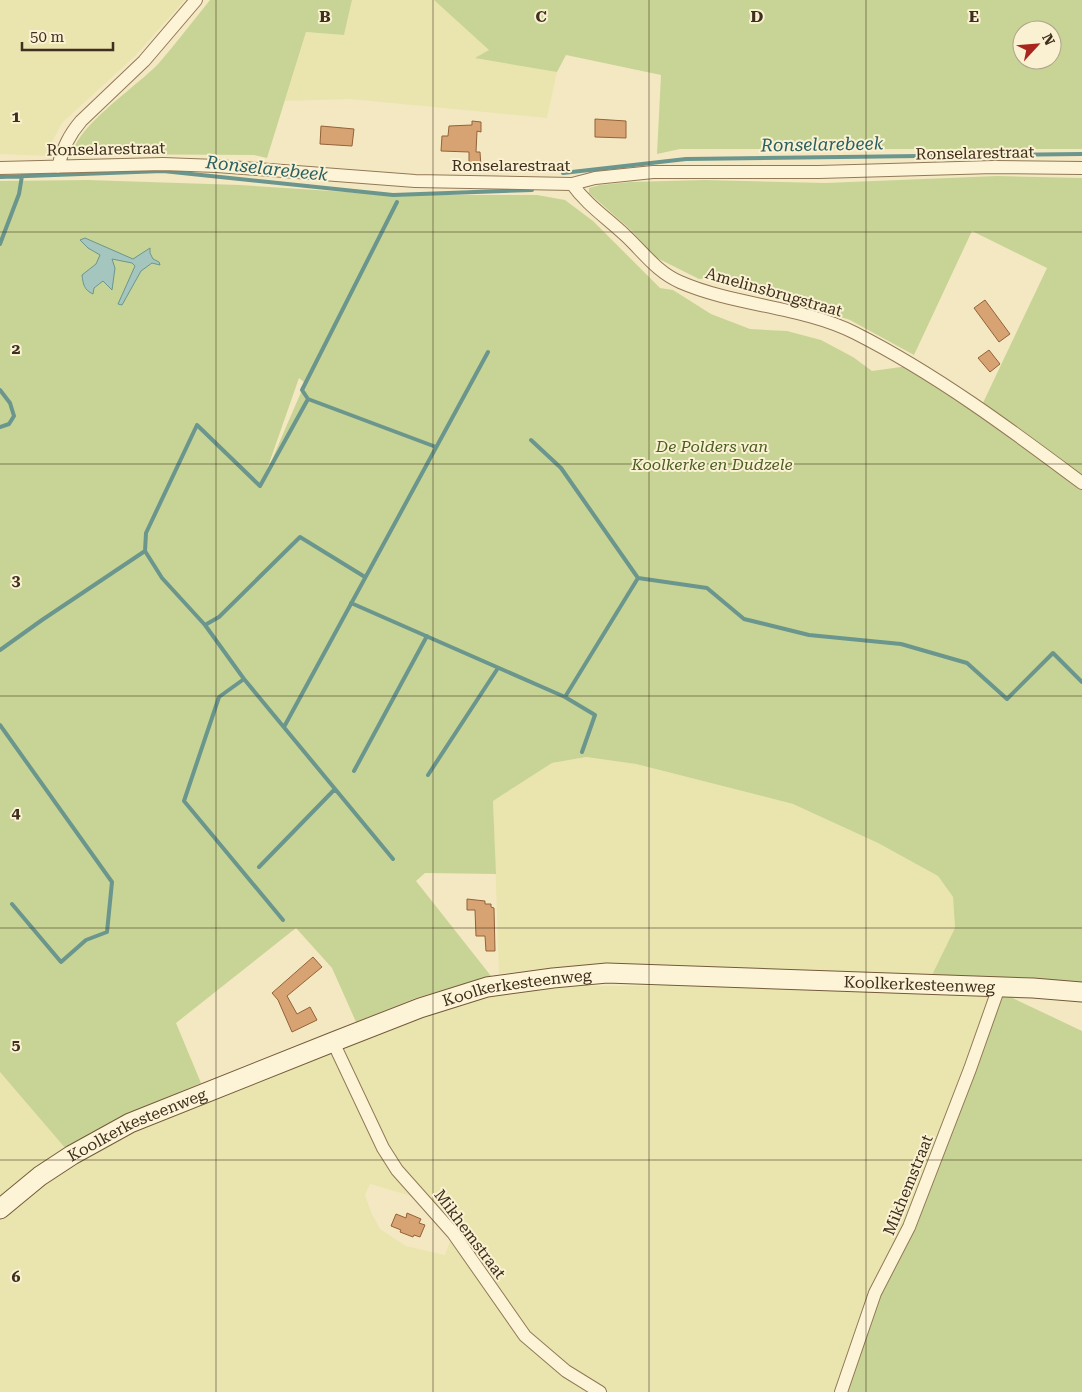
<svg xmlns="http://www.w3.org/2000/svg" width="1082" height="1392" font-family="'Roboto Serif',serif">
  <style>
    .farmland { fill: #eae5af }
    .green { fill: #c8d495; fill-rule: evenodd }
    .water { fill: #a5c6be; stroke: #6a968e }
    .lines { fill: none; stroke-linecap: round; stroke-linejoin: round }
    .stream { stroke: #6a968e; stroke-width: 4 }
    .building { fill: #d7a373; stroke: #936239 }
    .street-casing { stroke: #917956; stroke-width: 14 }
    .secondary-casing { stroke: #735a3a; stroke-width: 21 }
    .street { stroke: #fdf4d7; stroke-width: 12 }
    .secondary { stroke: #fdf4d7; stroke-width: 19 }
    .grid { fill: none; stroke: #3f2f1d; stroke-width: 1; stroke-opacity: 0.55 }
    .labels { text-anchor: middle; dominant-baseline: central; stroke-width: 4; stroke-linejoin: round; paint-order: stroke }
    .street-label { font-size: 16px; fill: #3f2f1d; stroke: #faf1d3 }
    .park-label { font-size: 16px; font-style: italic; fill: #4a5e20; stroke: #faf1d3 }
    .water-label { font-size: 18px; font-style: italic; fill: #2a6060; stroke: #faf1d3 }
    .grid-label { font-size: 16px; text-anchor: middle; font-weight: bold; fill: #3f2f1d; stroke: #faf1d3; stroke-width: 4; stroke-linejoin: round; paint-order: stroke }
  </style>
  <rect width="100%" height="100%" fill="#f4e8c2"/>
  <path class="farmland" d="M0,0h185l-50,56 -73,67 -11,21 -3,12 -48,-2z
    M352,0h82l56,50 -2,5 69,17 -10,46 -197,-19 -65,2 21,-69 38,3z
    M586,757l50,7 157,40 85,39 60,33 15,21 2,32 -23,46 -326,-11 -55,4 -52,6 -6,-173 59,-38z
    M580,986h89l320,6 1,8 -151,392h-233l-22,-12 -56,-46 -128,-166 -61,-122 85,-32 75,-23z
    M330,1050l42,83 49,66 -51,-15 -5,11 6,17 9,17 26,17 39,9 7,-19 55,80 87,76h-594v-175l75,-56 59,-30z
    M0,1072l66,77 -66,49z"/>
  <path class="green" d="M210,0h142l-8,35 -38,-3 -39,126 -13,-3 -181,-1c2,-27 67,-70 86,-91 18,-21 34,-42 51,-63z
    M434,0h648v149h-402l-23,5 4,-79 -95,-20 -9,17 -82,-14 14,-8zM1022,30h30v30h-30z
    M997,176l85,2v302l-100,-75 65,-137 -75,-37 -58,124 -64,-35 -52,-17 -47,-11 -34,-14 -18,1 -44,-22 -23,-26 -43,-38v-5l11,-3 30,-3 74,-2 121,3z
    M88,180l152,5 153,10h144l28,5 28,21 67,67 13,2 38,24 39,15 37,2 34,9 32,17 19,14 36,-5 174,121v496l-46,-5 -104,-3 23,-47 -2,-31 -15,-21 -60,-33 -85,-39 -157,-40 -50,-7 -34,6 -59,38 3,73 -71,-1 -9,8 75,95 -75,22 -60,24 -24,-54 -36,-40 -120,95 25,60 -73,31 -62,35 -66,-77v-891zM299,378l6,5 -41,95z
    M1002,993l80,38v361h-238l27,-82z"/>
  <path class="water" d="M85,238l48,21 17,-11v5l3,6 6,3 1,3 -8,-2 -11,8 -19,34 -4,-1 17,-38 -3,-3 -20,-4 3,9 -3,22 -9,-9 -9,7 -1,6c-9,-4 -10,-10 -11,-19l14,-11 4,-9 -12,-7 -8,-8z"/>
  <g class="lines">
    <path class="stream" d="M563,173l123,-14 396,-5
      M0,177l163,-6 230,24 139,-5
      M397,202l-95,188 6,9 128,48
      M0,244l19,-50 3,-18
      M0,390l10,13 4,13 -5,8 -9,3
      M531,440l30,28 77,110 69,10 37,31 65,16 92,9 66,19 40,36 46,-46 29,29
      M145,551l1,-18 51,-108 63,61 48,-87
      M351,603l214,94
      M205,625l14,-8 81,-80 65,40
      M0,650l42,-30 103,-69 17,27 43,47 39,54 149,180
      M244,679l-25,18 -35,104 99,119
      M0,725l112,157 -5,50 -21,8 -25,22 -49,-58
      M284,727l204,-375
      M582,752l13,-37 -30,-18 73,-119
      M354,771l73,-135
      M428,775l70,-107
      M259,867l76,-78"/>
  </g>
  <path class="building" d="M595,119l31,2v17l-31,-1z
    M472,121l9,1v10l-4,-1 -1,21h4l1,15h-12v-15l-28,-1 1,-15h6l1,-10 23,-1z
    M321,126l33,3 -2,17 -32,-2z
    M985,300l25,34 -11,8 -25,-34z
    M989,350l11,14 -10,8 -12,-14z
    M467,899l18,2v3h6v3l3,1 1,43h-9l-1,-15h-9l-1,-26h-8z
    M313,957l9,10 -35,29 10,18 13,-7 7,13 -25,12 -14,-32 -6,-7z
    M407,1213l14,6 -2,4 6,2 -5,12 -6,-2 -1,2 -13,-5 1,-2 -10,-4 5,-12 10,4z"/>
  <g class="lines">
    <g class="street-casing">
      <path id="street" d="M58,167c5,-19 11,-32 23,-46l63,-60 52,-61
        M0,168l163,-4 54,2 198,15 157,3 23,-6 58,-6h166l175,-5 88,1
        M572,184c15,21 35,34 54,52 18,17 31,36 54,46 55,24 121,24 175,51 81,41 155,96 227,150
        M333,1042l50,106 14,22 56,63 72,103 41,35 34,21
        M841,1392l34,-99 34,-66 61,-158 29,-82"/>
    </g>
    <g class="secondary-casing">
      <g id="secondary">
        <path id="s1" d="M0,1209l40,-33 32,-21 58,-32 203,-81 87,-34 67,-21 66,-9 54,-5 426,15 49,4"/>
      </g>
    </g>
    <use href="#street" class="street"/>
    <use href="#secondary" class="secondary"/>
  </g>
  <path class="grid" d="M216,0v1392M433,0v1392M649,0v1392M866,0v1392M0,232h1082M0,464h1082M0,696h1082M0,928h1082M0,1160h1082"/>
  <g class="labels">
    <g class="street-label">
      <text transform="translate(106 149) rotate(-1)">Ronselarestraat</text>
      <text transform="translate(975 153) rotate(-1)">Ronselarestraat</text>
      <text x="511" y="165">Ronselarestraat</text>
      <text transform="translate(774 292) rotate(16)">Amelinsbrugstraat</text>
      <text stroke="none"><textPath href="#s1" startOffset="972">Koolkerkesteenweg</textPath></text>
      <text stroke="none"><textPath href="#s1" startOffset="568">Koolkerkesteenweg</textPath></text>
      <text stroke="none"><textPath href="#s1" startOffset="162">Koolkerkesteenweg</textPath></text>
      <text transform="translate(908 1185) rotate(-68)">Mikhemstraat</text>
      <text transform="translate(470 1234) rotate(53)">Mikhemstraat</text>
    </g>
    <g class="park-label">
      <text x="712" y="446">De Polders van<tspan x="712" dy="18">Koolkerke en Dudzele</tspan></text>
    </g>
    <g class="water-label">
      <text transform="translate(822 144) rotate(-1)">Ronselarebeek</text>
      <text transform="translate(267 168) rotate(6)">Ronselarebeek</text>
    </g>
  </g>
  <g class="grid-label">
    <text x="325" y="22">B</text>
    <text x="541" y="22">C</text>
    <text x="757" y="22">D</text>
    <text x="974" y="22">E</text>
    <text x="16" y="122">1</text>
    <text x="16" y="354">2</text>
    <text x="16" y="586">3</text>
    <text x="16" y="818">4</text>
    <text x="16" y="1050">5</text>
    <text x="16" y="1282">6</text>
  </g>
  <g transform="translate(1037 45) rotate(64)"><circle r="24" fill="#faf1d3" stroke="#afa38a"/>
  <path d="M0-4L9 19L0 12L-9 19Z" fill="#a8261e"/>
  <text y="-8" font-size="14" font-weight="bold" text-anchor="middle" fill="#3f2f1d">N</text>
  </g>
  <path d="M22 42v8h91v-8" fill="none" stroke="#3f2f1d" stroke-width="2.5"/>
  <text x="30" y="42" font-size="15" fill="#3f2f1d" stroke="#faf1d3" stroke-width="4" paint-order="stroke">50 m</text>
</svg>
